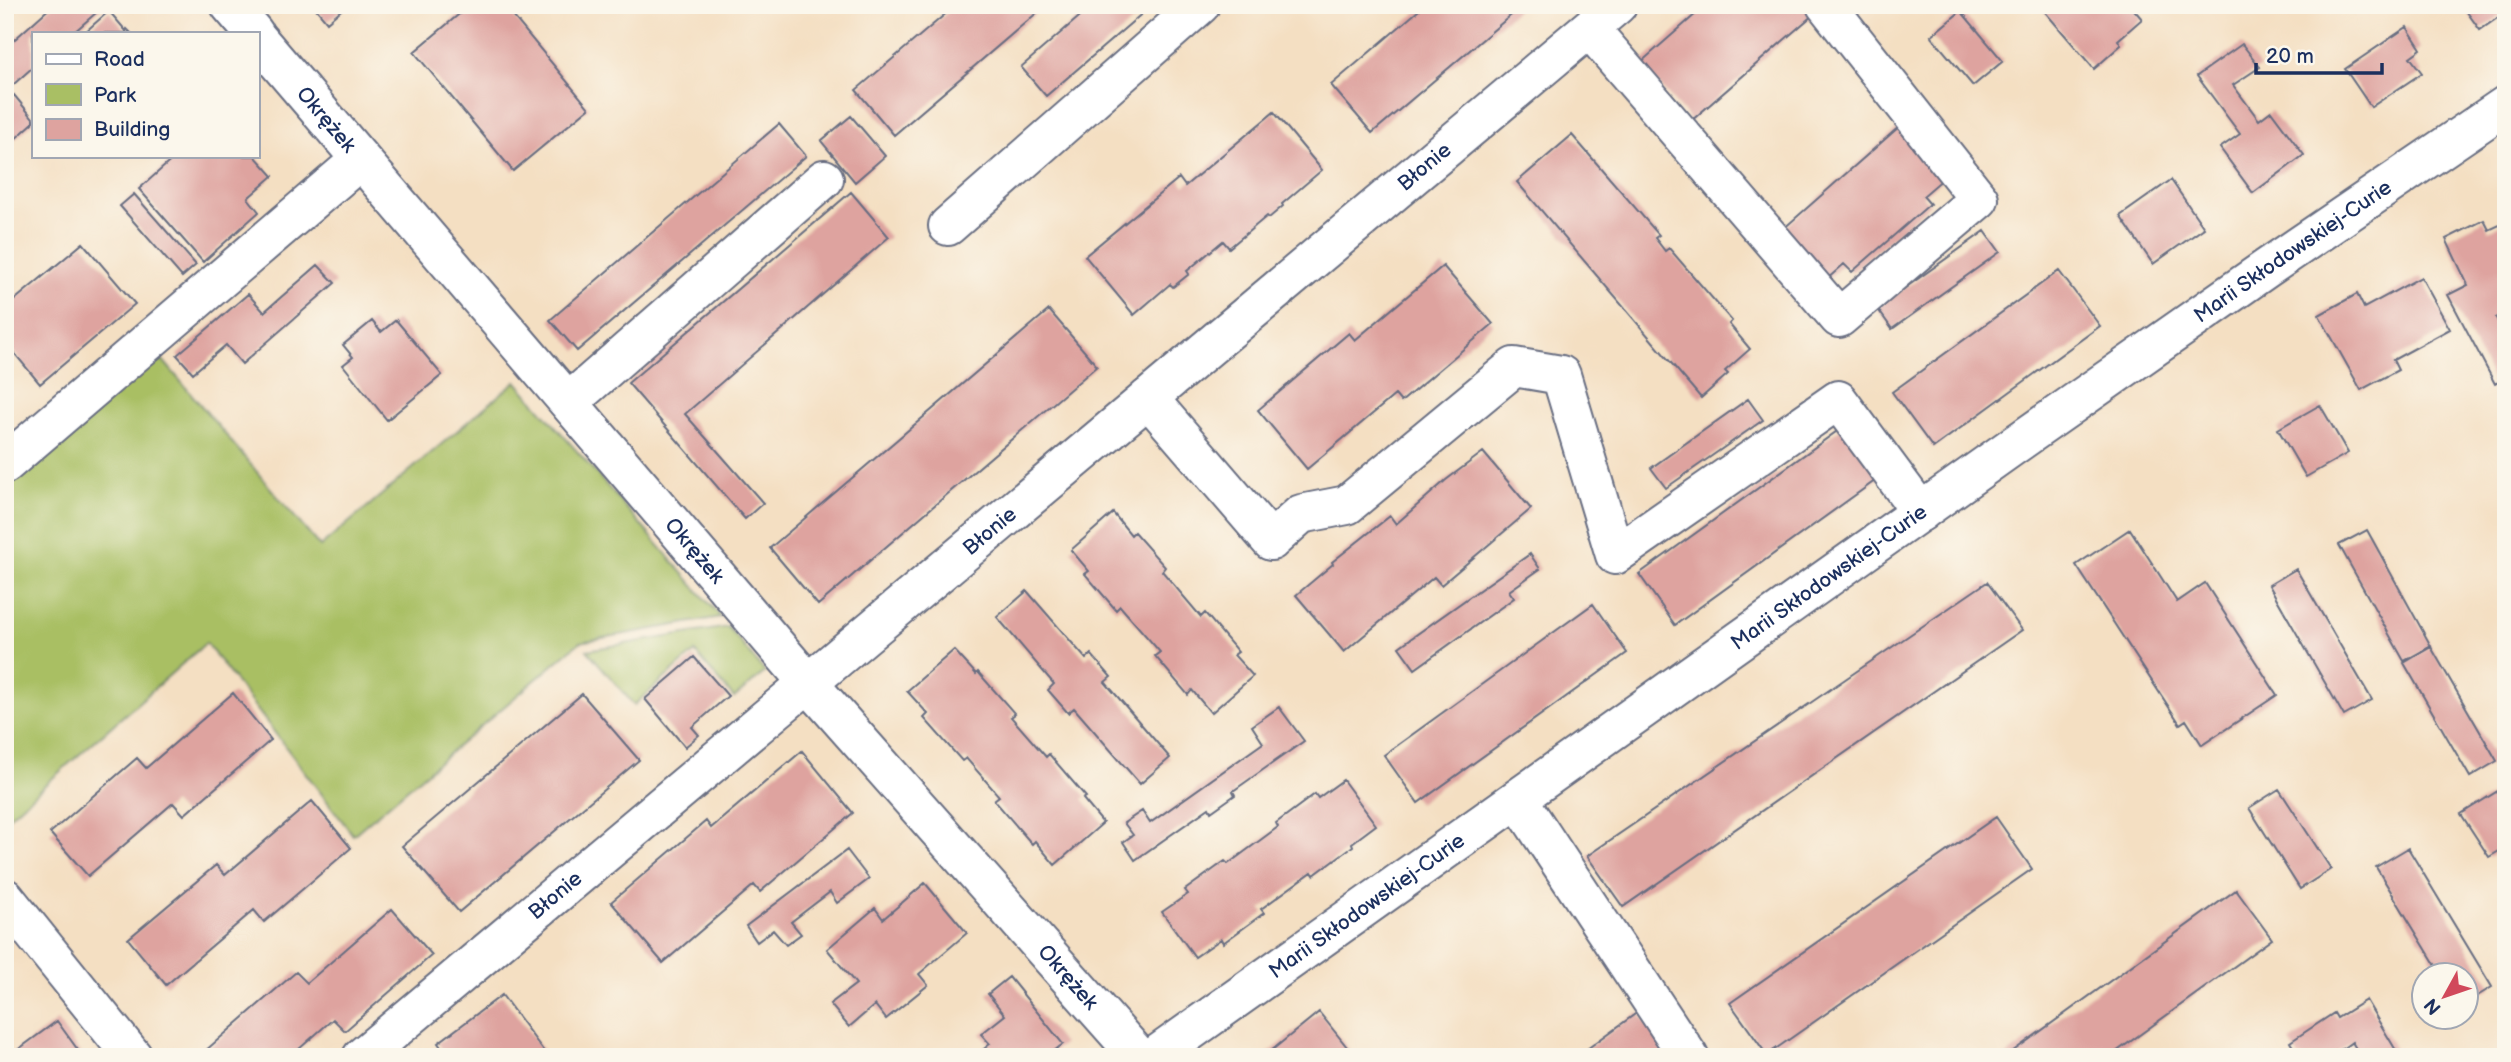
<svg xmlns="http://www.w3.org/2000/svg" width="2511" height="1062" font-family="'Balsamiq Sans',sans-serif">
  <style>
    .green { fill: #a9bf64; stroke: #627761; stroke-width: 2 }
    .building { fill: #dea39f }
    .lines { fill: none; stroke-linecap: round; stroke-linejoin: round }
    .minor-casing { stroke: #676d81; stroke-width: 42 }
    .minor { stroke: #fff; stroke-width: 38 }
    .labels { text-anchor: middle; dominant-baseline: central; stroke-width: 7; stroke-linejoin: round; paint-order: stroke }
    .street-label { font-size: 21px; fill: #1b2f5e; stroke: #fbf7ec }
  </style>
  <rect width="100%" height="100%" fill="#fbf7ec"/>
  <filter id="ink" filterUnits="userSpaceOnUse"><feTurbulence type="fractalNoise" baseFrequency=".0143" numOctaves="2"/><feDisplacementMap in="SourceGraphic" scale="14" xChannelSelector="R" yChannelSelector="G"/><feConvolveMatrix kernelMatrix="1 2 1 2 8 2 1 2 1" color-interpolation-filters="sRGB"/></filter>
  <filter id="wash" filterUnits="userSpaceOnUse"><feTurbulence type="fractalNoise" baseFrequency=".00686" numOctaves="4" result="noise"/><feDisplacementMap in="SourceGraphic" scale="28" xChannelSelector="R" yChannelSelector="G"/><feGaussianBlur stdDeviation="1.57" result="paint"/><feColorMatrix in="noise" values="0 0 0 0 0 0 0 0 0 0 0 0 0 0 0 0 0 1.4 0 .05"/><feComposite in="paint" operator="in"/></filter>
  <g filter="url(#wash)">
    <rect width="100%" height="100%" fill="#f4dfc2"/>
    <path class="green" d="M156,352l164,195 196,-166 205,236 -141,25 -227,193 -147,-192 -201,177v-338z
      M728,627l37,45 -31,26 -39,-46 -61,53 -47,-55z"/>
    <g id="blocks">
      <path class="building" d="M53,5h52l-32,28h-40v34l-28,25v-44z
        M313,5h34l-20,17z
        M470,5h34l85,103 -76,63 -99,-119z
        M956,5h90l-152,130 -38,-45z
        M1093,5h59l-106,91 -25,-29z
        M1425,5h98l-151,128 -41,-48z
        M1706,5h101l7,9 -123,107 -51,-58z
        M2039,5h91l12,14 -24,21 3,5 -27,24z
        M2462,5h44v7l-26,18z
        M109,11l17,20 1,-2 4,4h-47z
        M1961,11l42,50 -30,25 -42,-50z
        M2407,27l14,22 -11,8 12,16 -51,34 -26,-38z
        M2242,44l18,23 -27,18 26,35 12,-9 33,44 -51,38 -33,-45 20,-14 -43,-58z
        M14,95l19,23v5l-28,25v-45z
        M1274,112l48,58 -40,34 1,2 -14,12 -2,-2 -38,32 -6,-7 -36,30 2,3 -16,13 -3,-3 -36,31 -49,-59 94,-78 6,8z
        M851,116l34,40 -30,26 -34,-41z
        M779,124l27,32 -229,195 -27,-31z
        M1900,126l44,52 -21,18 7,8 -78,68 -8,-8 -18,16 -44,-50z
        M1572,135l87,100 -4,3 10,13 4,-3 63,73 -3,3 21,25 -25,22 3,3 -27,24 -184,-216z
        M176,156h79l18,20 -25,22 11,14 -56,50 -64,-73z
        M2171,180l33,48 -51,36 -33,-48z
        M851,192l38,45 -204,177 78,89 -18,16 -117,-136z
        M134,194l62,71 -14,12 -62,-71z
        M2484,220l5,10 17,-8v91l-10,5 10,19v41l-11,6 -47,-89 20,-10 -22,-46z
        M1985,231l15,21 -108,77 -15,-21z
        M83,243l52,61 -95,80 -35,-42v-34z
        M318,265l17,18 -93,81 -16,-19 -33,28 -16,-18 71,-61 16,18z
        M1443,266l50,58 -92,78 -6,-7 -88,74 -49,-59 91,-77 6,7z
        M2059,271l41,55 -167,122 -41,-56z
        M2421,277l29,52 -57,31 5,10 -37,20 -42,-75 38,-21 7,14z
        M1049,310l48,56 -279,239 -48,-57z
        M396,320l46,55 -55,45 -44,-55 10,-8 -10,-12 29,-24 9,11z
        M1748,399l15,21 -97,68 -15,-20z
        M2320,405l28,48 -42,24 -28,-48z
        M1847,424l36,51 -208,150 -36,-51z
        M1483,452l48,57 -90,76 -7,-8 -90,75 -48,-57 37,-31 -1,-2 58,-46 6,8 50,-44z
        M1113,513l18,22 3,-3 31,35 -3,4 39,46 4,-4 33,39 -4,3 19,21 -42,37 -19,-23 -4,5 -33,-39 5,-4 -40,-46 -4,4 -31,-36 4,-3 -18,-21z
        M2130,529l47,73 28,-19 72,112 -75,50 -16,-25 -6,4 -104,-159z
        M2367,530l64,116 -27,15 -65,-116z
        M1530,554l10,15 -31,22 5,7 -99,71 -16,-22z
        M2296,569l76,131 -28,16 -75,-131z
        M1987,582l35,48 -399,277 -36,-51z
        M1027,591l59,68 5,-5 20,23 -6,5 65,76 -30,26 -66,-76 -6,5 -20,-23 6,-6 -57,-67z
        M1593,604l34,49 -209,150 -34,-48z
        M2431,647l66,114 -27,16 -66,-114z
        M954,650l22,24 2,-2 37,42 -4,3 35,40 3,-3 37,43 -3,2 20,24 -48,42 -20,-24 -3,3 -38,-44 5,-4 -33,-38 -4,3 -38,-43 4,-4 -21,-23z
        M694,657l34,39 -36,31 7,8 -14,12 -40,-48z
        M233,693l38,47 -87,75 -11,-12 -85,73 -38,-43 87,-75 9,10z
        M582,694l57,66 -180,152 -57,-66z
        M1279,707l25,34 -71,50 2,4 -24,17 -2,-4 -74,52 -12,-18 10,-7 -9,-12 18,-12 8,12 113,-80 -11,-17z
        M802,751l51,62 -93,79 -6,-7 -91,78 -52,-61 95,-81 5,7z
        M1343,780l33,45 -24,18 1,3 -39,29 -2,-3 -51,37 3,4 -41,30 -2,-4 -26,18 -33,-45 26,-18 -3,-4 40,-29 3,3 50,-37 -2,-4 39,-29 3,4z
        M2279,789l52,80 -31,20 -51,-81z
        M2501,789l5,8v50l-17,10 -28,-43z
        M312,801l39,47 -87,74 -10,-12 -88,75 -38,-46 88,-74 9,10z
        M1996,817l36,52 -265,186 -37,-52z
        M2408,848l84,139 -26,16v-29h-25l-65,-107z
        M847,850l22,29 -32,24 -7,-11 -39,30 10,12 -15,11 -13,-15 -16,12 -11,-16z
        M925,883l42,50 -48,41 9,11 -42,34 -11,-14 -26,22 -19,-23 26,-20 -29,-35 48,-41 8,11z
        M2236,890l36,49 -163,118h-104z
        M392,909l40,46 -87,76 -12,-12 -43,38h-80l-5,-6 91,-79 11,11z
        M1009,977l54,67 -17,13h-72l16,-13 -9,-10 24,-19 -17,-21z
        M502,995l46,62h-100l-10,-14z
        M2366,1000l34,57h-39l-9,-15 -21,15h-32l-9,-15 44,-29 3,5z
        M1319,1012l36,45h-87l-2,-2z
        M1638,1012l32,45h-94z
        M57,1021l26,36h-75z"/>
    </g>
  </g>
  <g filter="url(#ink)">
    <use href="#blocks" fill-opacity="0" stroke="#676d81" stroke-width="2"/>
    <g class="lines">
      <g class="minor-casing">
        <g id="minor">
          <path d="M230,5l24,28"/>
          <path d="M1590,29l249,289 140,-119 -153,-194"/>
          <path id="s1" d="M257,38l552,646 330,373"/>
          <path d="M948,226l252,-221"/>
          <path d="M1148,398l123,143 30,-27 46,-9 167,-138 47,8 54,180 223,-155 83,112"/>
          <path d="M569,402l255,-223"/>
          <path d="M5,464l355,-304"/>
          <path d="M1518,799l171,258"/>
          <path d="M5,898l128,159"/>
          <path id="s2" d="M362,1057l1255,-1052"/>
          <path id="s3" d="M1154,1057l859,-611 254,-178 239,-163"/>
        </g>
      </g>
      <use href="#minor" class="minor"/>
    </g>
  </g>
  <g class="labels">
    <g class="street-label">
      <text stroke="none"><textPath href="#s1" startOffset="107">Okrężek</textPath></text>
      <text stroke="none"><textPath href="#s2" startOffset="1386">Błonie</textPath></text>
      <text stroke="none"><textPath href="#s3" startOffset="1395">Marii Skłodowskiej-Curie</textPath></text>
      <text stroke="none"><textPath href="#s2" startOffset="819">Błonie</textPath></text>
      <text stroke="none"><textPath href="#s1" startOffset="674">Okrężek</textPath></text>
      <text stroke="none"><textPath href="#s3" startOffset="828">Marii Skłodowskiej-Curie</textPath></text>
      <text stroke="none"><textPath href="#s2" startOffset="252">Błonie</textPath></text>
      <text stroke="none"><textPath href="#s3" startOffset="261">Marii Skłodowskiej-Curie</textPath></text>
      <text stroke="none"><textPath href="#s1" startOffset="1241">Okrężek</textPath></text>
    </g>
  </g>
  <rect width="2511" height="1062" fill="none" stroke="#fbf7ec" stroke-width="28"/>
  <rect x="32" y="32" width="228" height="126" fill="#fbf7ec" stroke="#a1a7b3" stroke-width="2"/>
  <rect x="46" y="54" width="35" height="10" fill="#ffffff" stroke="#a1a7b3" stroke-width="2"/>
  <text x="94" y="66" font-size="21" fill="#1b2f5e">Road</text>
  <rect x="46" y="84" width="35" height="21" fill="#a9bf64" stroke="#a1a7b3" stroke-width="2"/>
  <text x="94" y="102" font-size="21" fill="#1b2f5e">Park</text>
  <rect x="46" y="119" width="35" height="21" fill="#dea39f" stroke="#a1a7b3" stroke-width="2"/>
  <text x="94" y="136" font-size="21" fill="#1b2f5e">Building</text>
  <g transform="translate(2445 996) rotate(230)"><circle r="33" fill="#fbf7ec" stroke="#a1a7b3" stroke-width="2"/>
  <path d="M0-5L12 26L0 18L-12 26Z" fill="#d1495b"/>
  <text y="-10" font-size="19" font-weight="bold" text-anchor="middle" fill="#1b2f5e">N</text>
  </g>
  <path d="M2256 63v10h126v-10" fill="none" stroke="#1b2f5e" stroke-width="3.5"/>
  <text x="2266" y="63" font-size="21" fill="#1b2f5e" stroke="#fbf7ec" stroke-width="5" paint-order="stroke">20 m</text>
</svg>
